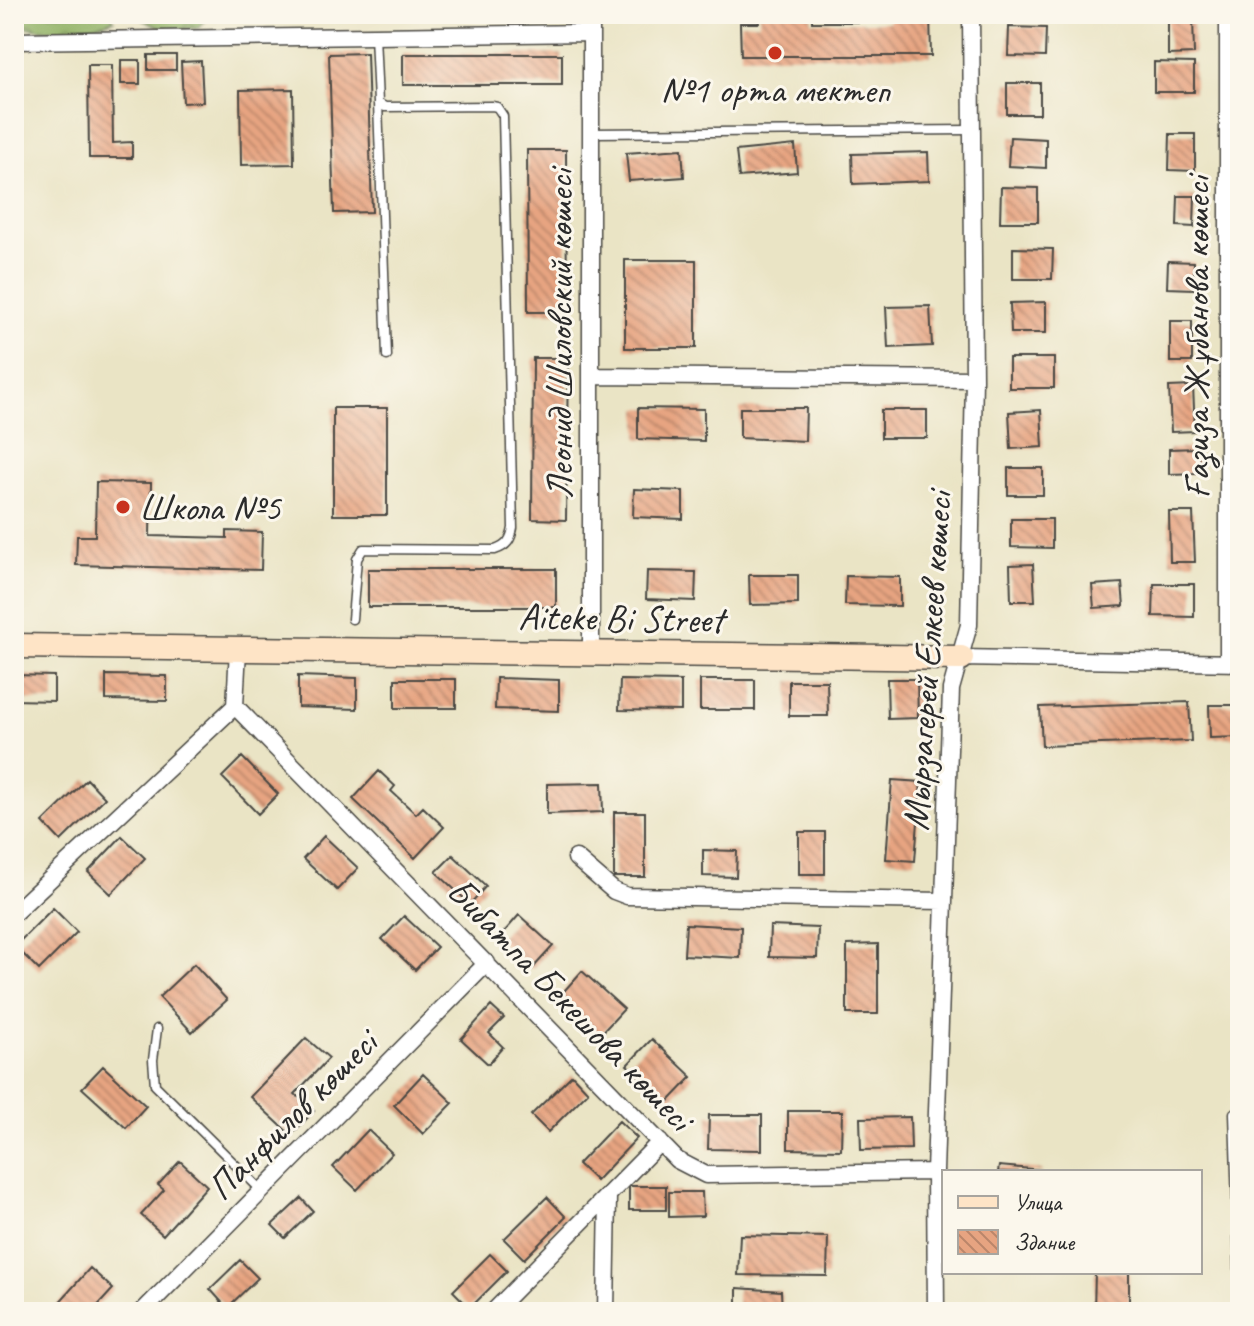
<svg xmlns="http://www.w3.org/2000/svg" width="1254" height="1326" font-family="Caveat,sans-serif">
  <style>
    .forest { fill: url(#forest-crowns); stroke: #5e6e48; stroke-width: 2 }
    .building { fill: url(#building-back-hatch) }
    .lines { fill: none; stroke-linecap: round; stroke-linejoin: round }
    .lane-casing { stroke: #484742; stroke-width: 11 }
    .street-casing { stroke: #484742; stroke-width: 19 }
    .secondary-casing { stroke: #484742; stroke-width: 27 }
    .lane { stroke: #fff; stroke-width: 8 }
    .street { stroke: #fff; stroke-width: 16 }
    .secondary { stroke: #fee4c6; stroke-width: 24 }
    .poi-dot { fill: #c8321e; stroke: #fbf7ec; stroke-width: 3 }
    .labels { text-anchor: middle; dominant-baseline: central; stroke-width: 6; stroke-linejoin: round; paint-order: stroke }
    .poi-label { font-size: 38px; fill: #2b2b2b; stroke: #fbf7ec }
    .street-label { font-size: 38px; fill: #2b2b2b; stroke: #fbf7ec }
  </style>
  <defs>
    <pattern id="forest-crowns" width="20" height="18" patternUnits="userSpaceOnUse" patternTransform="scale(2)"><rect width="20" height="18" fill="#92b266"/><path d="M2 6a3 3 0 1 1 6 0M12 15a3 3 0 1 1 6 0" fill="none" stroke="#779154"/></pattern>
    <pattern id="building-back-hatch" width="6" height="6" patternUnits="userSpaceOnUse" patternTransform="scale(2)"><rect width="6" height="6" fill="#e7a481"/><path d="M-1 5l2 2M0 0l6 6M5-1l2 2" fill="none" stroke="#bb866a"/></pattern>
  </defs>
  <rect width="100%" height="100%" fill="#fbf7ec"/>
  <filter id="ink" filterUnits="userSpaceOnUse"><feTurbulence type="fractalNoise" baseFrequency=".0125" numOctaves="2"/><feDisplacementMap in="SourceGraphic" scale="16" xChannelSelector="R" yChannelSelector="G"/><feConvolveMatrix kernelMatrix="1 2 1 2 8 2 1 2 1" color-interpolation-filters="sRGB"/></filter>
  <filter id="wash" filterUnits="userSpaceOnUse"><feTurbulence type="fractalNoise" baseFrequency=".006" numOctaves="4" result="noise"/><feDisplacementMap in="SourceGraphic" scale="32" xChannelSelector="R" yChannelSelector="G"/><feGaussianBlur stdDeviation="1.8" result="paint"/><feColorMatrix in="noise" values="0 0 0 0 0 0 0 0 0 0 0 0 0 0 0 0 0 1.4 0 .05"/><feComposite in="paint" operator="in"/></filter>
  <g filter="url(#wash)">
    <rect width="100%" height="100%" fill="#eae4c5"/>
    <path class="forest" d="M14,14h97l3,6c-32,13 -66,12 -100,5z
      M136,14h74l-12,14c-24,3 -43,3 -62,-14z
      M226,14h192l-188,4z"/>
    <g id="blocks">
      <path class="building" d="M759,14h53v8h77v-8h41l1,42h-190l-1,-33h19z
        M1193,17l1,37 -26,1v-37z
        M1009,27l37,1 -1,29 -37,-1z
        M367,53l5,159 -38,1 -5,-159z
        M403,54h159v31h-159z
        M148,55h28v15h-28z
        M121,60h19v24h-19z
        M201,61l2,41 -20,1 -2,-41z
        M1154,62l40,1v29h-40z
        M88,65h24l1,78 19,-1v16h-43z
        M1007,83h33v31h-33z
        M293,89l1,75 -53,1 -1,-75z
        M1170,134h25v37l-26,-1z
        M1010,137l36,2v29l-38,-2z
        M14,140h3v24l-3,1z
        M795,145l2,27 -58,5 -3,-26z
        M682,149l2,28 -55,4 -3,-28z
        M527,150h39l1,162h-39z
        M928,152l1,29 -76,3 -1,-30z
        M1001,187l37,1v34h-38z
        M1178,196h17l-1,31 -17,-1z
        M1013,248l40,1 -1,30h-39z
        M625,260h71v88h-71z
        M1168,261l26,1v27l-27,-1z
        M1046,302v31h-35l-1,-30z
        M930,306l2,40 -44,2 -2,-41z
        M1170,321h22v41h-22z
        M533,358h35l-2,162 -34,-1z
        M1009,358h45v30h-45z
        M1193,386l2,45 -24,1 -2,-45z
        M333,408h54v107h-54z
        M638,408l66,1v32l-66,-2z
        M740,408h66l-1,33 -65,-3z
        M881,410h46v28h-46z
        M1041,410l2,37 -32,2 -2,-37z
        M1198,448l1,25 -30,1v-25z
        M1008,468h35v27h-35z
        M96,482l55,1 -1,53 77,2v-7l35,1 -1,38 -185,-5 1,-29h18z
        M634,489l49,2v28l-50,-2z
        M1169,512h24l2,50h-25z
        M1011,519h41v29l-41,-1z
        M1033,564l2,37h-24l-1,-36z
        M368,569h188v38h-188z
        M647,571l49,1 -1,29 -49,-2z
        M749,575h49v29l-48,1z
        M846,576l54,1v29l-55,-1z
        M1122,583l2,23 -30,2 -2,-23z
        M1154,584h40v33l-41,-1z
        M14,675l40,1v25l-40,-1z
        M106,675l61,1v25l-61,-1z
        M298,676l59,2v31l-59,-2z
        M496,678l63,2v31l-64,-2z
        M395,679h61v29h-61z
        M887,679h30l1,39 -30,1z
        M620,680l61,1v30l-62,-1z
        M700,680h55v30h-55z
        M789,681h38l1,35h-39z
        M1189,702l2,39 -149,5 -2,-39z
        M1209,705h31v32l-30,1z
        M242,757l36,37 -20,20 -36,-37z
        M379,771l16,15 -4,5 25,23 7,-7 21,20 -29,31 -62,-59z
        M87,779l18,19 -44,43 -18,-19z
        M892,780l29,2 -6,79 -29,-2z
        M602,783l1,29 -56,2v-30z
        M614,812h31v65h-31z
        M799,832h26v42h-26z
        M122,836l23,22 -34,36 -23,-22z
        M324,836l34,32 -21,22 -34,-31z
        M703,850l34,1 -1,26 -33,-1z
        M453,855l33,31 -16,18 -34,-32z
        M53,908l24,24 -38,38 -24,-24z
        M519,915l34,31 -21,23 -34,-30z
        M404,916l33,31 -22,23 -33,-31z
        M686,924l55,3 -1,31 -56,-3z
        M770,926l48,2 -1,30 -48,-1z
        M878,944v70h-31v-69z
        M194,964l33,36 -35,32 -33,-35z
        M582,971l42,38 -27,29 -41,-38z
        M491,1006l13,12 -15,15 14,14 -15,17 -27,-25z
        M306,1038l23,20 -34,36 19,17 -23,24 -41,-38z
        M652,1039l40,38 -25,26 -40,-38z
        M103,1066l43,40 -20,22 -44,-40z
        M423,1074l30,29 -30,31 -29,-29z
        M572,1075l16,17 -40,40 -17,-17z
        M788,1111h54l-1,39 -53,-1z
        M709,1115h53v35l-54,-1z
        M910,1117l1,32 -50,1 -1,-32z
        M619,1121l18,17 -41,43 -18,-17z
        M368,1130l24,23 -35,37 -24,-23z
        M180,1161l27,25 -44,49 -22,-20 23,-25 -6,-5z
        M999,1166l43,4v2h-44z
        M629,1186h37v24h-37z
        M669,1192h33l1,24 -34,1z
        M547,1197l19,20 -42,42 -20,-20z
        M301,1198l12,13 -28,27 -13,-13z
        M740,1235l88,2 -1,39 -89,-1z
        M490,1254l17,17 -37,37 -17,-17z
        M240,1260l18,18 -31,30 -17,-19z
        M90,1268l23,21 -21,23h-30l-6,-6z
        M1095,1272h34v40h-35z
        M737,1288l44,3 1,21h-45z"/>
    </g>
  </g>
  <g filter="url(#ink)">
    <use href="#blocks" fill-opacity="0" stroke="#484742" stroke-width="2"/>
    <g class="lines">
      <g class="lane-casing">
        <path id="lane" d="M378,103l9,253
          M592,133l380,-3
          M352,619l5,-60 6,-10 132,1c12,-4 16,-10 18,-22l-10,-412 -6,-9 -5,-1 -107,1 -7,-4 -3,-68
          M157,1029l-4,31 2,25 106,105
          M1234,1113l6,186"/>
      </g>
      <g class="street-casing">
        <path id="street" d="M591,14v640
          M14,41l577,-8
          M591,376l383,3
          M961,658l279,5
          M1228,662v-648
          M235,706l442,454 29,15 229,-3
          M576,858l38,33 13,5 317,5
          M14,913l221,-207 3,-57
          M142,1312l345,-349
          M493,1312l167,-170
          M606,1312l2,-116
          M936,1312l-1,-140 16,-483 18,-64 5,-246 -3,-365"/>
      </g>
      <g class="secondary-casing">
        <path id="secondary" d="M14,646l947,12"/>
      </g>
      <use href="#lane" class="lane"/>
      <use href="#street" class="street"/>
      <use href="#secondary" class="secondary"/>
    </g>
  </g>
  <g class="poi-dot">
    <circle cx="775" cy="53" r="8"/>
    <circle cx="123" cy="507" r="8"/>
  </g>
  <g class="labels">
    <g class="poi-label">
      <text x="775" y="89">№1 орта мектеп</text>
      <text x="139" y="507" text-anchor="start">Школа №5</text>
    </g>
    <g class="street-label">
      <text transform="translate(559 334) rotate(-90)">Леонид Шиловский көшесі</text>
      <text transform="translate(1196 338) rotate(-90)">Ғазиза Жұбанова көшесі</text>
      <text transform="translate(621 618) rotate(1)">Aiteke Bi Street</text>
      <text transform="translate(927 661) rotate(-86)">Мырзагерей Елкеев көшесі</text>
      <text transform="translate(570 1004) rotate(46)">Бибатпа Бекешова көшесі</text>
      <text transform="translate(292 1115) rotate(-45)">Панфилов көшесі</text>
    </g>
  </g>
  <rect width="1254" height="1326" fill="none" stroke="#fbf7ec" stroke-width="48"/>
  <rect x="942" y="1170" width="260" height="104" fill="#fbf7ec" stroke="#a8a59f" stroke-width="2"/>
  <rect x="958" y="1196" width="40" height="12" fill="#fee4c6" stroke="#a8a59f" stroke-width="2"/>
  <text x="1014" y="1210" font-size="24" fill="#2b2b2b">Улица</text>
  <rect x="958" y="1230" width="40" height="24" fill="url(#building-back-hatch)" stroke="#a8a59f" stroke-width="2"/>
  <text x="1014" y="1250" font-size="24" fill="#2b2b2b">Здание</text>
</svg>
